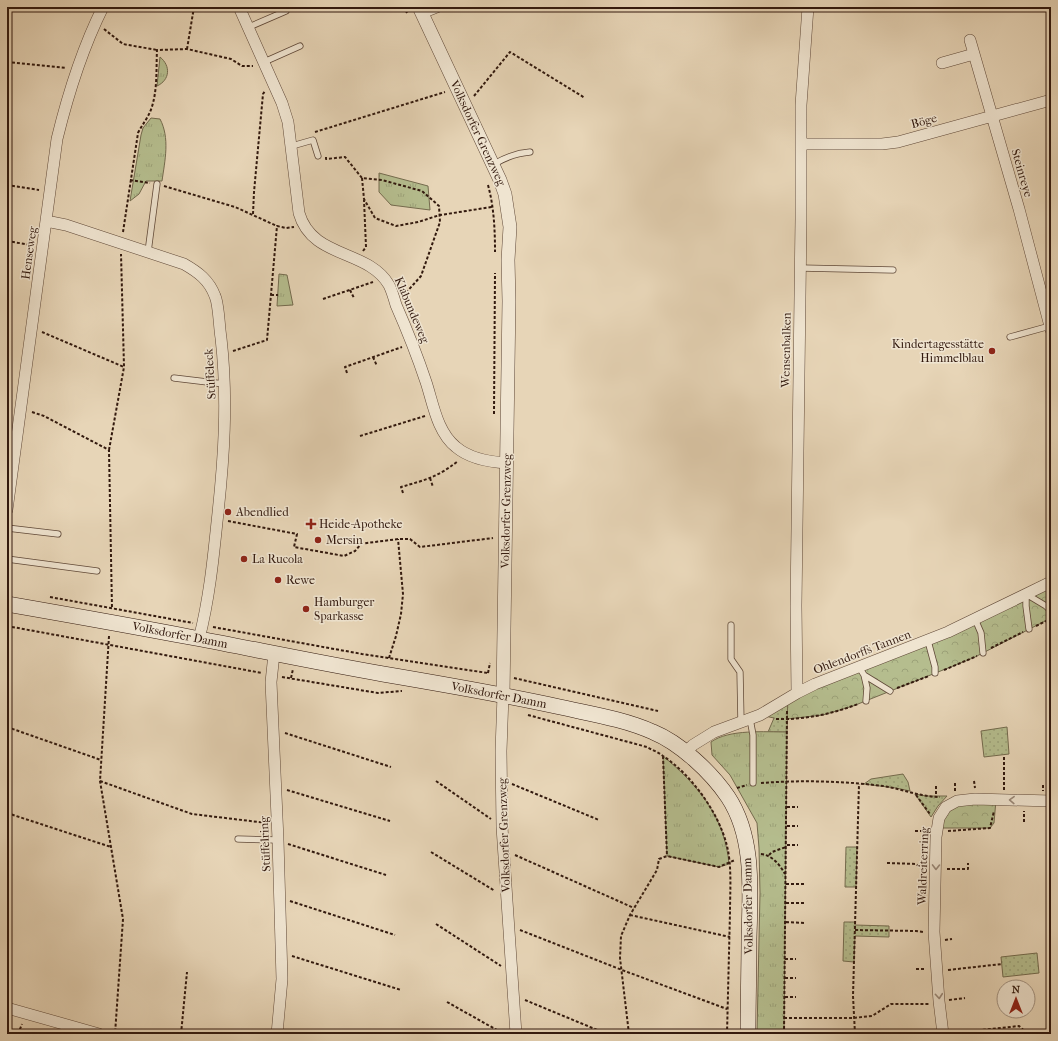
<svg xmlns="http://www.w3.org/2000/svg" width="1058" height="1041" font-family="'IM FELL French Canon',serif">
  <style>
    .grass { fill: url(#grass-dots); stroke: #746b4e }
    .forest { fill: url(#forest-crowns); stroke: #746b4e }
    .park { fill: url(#park-tufts); stroke: #746b4e }
    .lines { fill: none; stroke-linecap: round; stroke-linejoin: round }
    .service-casing { stroke: #5f4838; stroke-width: 7 }
    .minor-casing { stroke: #5f4838; stroke-width: 12 }
    .tertiary-casing { stroke: #5f4838; stroke-width: 14 }
    .secondary-casing { stroke: #32190e; stroke-width: 16 }
    .path { stroke: #32190e; stroke-width: 2; stroke-dasharray: 3 2; stroke-linecap: butt }
    .service { stroke: #efe4d0; stroke-width: 5.5 }
    .minor { stroke: #efe4d0; stroke-width: 11 }
    .tertiary { stroke: #efe4d0; stroke-width: 13 }
    .secondary { stroke: #efe4d0; stroke-width: 15 }
    .oneway { stroke: #9a8979 }
    .poi-dot { fill: #8f2418; stroke: #efe4d0; stroke-width: 1.5 }
    .labels { text-anchor: middle; dominant-baseline: central; stroke-width: 3; stroke-linejoin: round; paint-order: stroke }
    .street-label { font-size: 12px; fill: #32190e; stroke: #efe4d0 }
    .poi-label { font-size: 12px; fill: #32190e; stroke: #efe4d0; text-anchor: start }
  </style>
  <defs>
    <pattern id="grass-dots" width="8" height="8" patternUnits="userSpaceOnUse"><rect width="8" height="8" fill="#b5bd8e"/><path d="M2 2h.1M6 6h.1" fill="none" stroke="#9ca279" stroke-width="1.8" stroke-linecap="round"/></pattern>
    <pattern id="forest-crowns" width="20" height="18" patternUnits="userSpaceOnUse"><rect width="20" height="18" fill="#b5bd8e"/><path d="M2 6a3 3 0 1 1 6 0M12 15a3 3 0 1 1 6 0" fill="none" stroke="#9ca279"/></pattern>
    <pattern id="park-tufts" width="24" height="20" patternUnits="userSpaceOnUse"><rect width="24" height="20" fill="#b5bd8e"/><path d="M3 7l-1-3M5 7V3M7 7l1-3M15 17l-1-3M17 17v-4M19 17l1-3" fill="none" stroke="#9ca279"/></pattern>
  </defs>
  <rect width="100%" height="100%" fill="#e7d5b7"/>
  <filter id="stains"><feTurbulence type="fractalNoise" baseFrequency=".005" numOctaves="4"/><feColorMatrix values="0 0 0 0 .2 0 0 0 0 .09 0 0 0 0 .02 0 0 0 .5 -.17"/></filter>
  <radialGradient id="worn" r=".72"><stop offset=".6" stop-color="#630" stop-opacity="0"/><stop offset="1" stop-color="#630" stop-opacity=".3"/></radialGradient>
  <path class="grass" d="M788,699l-1,33h-19l6,-14 -14,-3z
    M1007,727l2,27 -25,3 -3,-26z
    M903,774l5,8 2,9 -14,-3 -32,-4 7,-5z
    M915,794l11,2h21l-9,10 -7,11z
    M846,847h11l-1,40h-11z
    M844,922h11v3l34,1v11l-34,-1 -1,26 -11,-1z
    M1037,953l2,20 -36,4 -2,-20z"/>
  <path class="forest" d="M1051,582v36l-78,40 -120,48 -30,9 -36,4 1,-20z
    M996,800l-2,23 -4,5h-53l9,-21z"/>
  <path class="park" d="M160,57c11,9 10,23 -3,29z
    M151,118l9,1c10,19 5,41 2,62h-16l-7,13 -9,7 11,-66 2,-7z
    M379,173l49,13 2,24 -39,-5 -12,-13z
    M279,274l8,1 6,30 -16,1z
    M787,732l-3,302h-27l3,-141 -1,-45 -2,-25 -27,-48 -18,-20 -1,-13c18,-13 54,-10 76,-10z
    M663,756c35,29 62,61 66,108l-10,3 -52,-11z"/>
  <g class="lines">
    <g class="service-casing">
      <path id="service" d="M249,27l37,-16
        M264,62l36,-16
        M292,146l21,-6 5,16
        M494,164c12,-7 22,-11 36,-12
        M148,252l9,-68
        M801,268l92,2
        M1010,337l40,-11
        M174,378l50,6
        M7,528l51,6
        M7,559l90,12
        M975,619l6,14 2,20
        M731,625v34l9,13 1,50
        M1029,629l-3,-23v-12l20,12 5,5
        M928,641l7,26v6
        M859,667l5,8 26,16
        M864,675l3,13 -1,13
        M750,719l3,16v48
        M238,839l40,1"/>
    </g>
    <g class="minor-casing">
      <path id="minor" d="M239,7l43,96 6,19 11,91c13,46 69,36 90,72 3,6 5,13 7,20 11,25 21,50 30,77 7,21 11,50 30,65 14,12 33,15 51,16
        M422,13l15,-6
        M970,40l49,169 32,121
        M942,63l32,-9
        M801,144h81l16,-2 153,-42
        M46,221l20,4 118,39c14,8 25,16 31,32 4,9 4,30 6,42 7,62 3,121 -4,184 -4,39 -8,78 -18,117
        M7,510l50,-371c11,-45 25,-90 46,-132
        M274,654l-3,28 7,158 4,139 -5,55
        M797,693l-1,-87 5,-387v-114l7,-98
        M503,695l-2,56 1,76 14,207
        M686,752l7,-7 21,-13 46,-17 37,-22 18,-9 133,-52 103,-50
        M7,1008l92,26
        M943,1034l-4,-33 -5,-69 2,-95 3,-19 7,-11 11,-6 18,-2 76,2"/>
    </g>
    <g class="tertiary-casing">
      <path id="tertiary" d="M419,7l81,173 5,14 5,33 -2,33 1,41 -6,394"/>
    </g>
    <g class="secondary-casing">
      <path id="secondary" d="M7,604c63,11 125,22 188,34 63,12 125,25 188,36 59,10 118,20 177,33 31,7 64,12 93,25 27,11 58,40 75,65 27,41 22,95 21,142 0,31 -1,63 -1,95"/>
    </g>
    <path class="path" d="M404,7l3,6
      M104,29l19,15 34,6
      M187,49l7,-42
      M7,62l59,6
      M474,96l36,-44 75,46
      M315,132l130,-40
      M326,157v2l19,-2 17,21 20,2 40,11 17,15 1,16 -19,54 -17,19
      M362,178l2,21 11,19 21,8 22,-4 22,-7 52,-8
      M130,180l20,3
      M7,185l32,5
      M488,185c6,22 7,45 7,67
      M164,186l71,21 42,19
      M253,214l1,-22 9,-98 2,-3
      M123,232l15,-99c4,-8 9,-14 12,-21 8,-19 6,-43 7,-62l30,-1 44,10 11,7h11
      M7,241l24,4
      M363,251l3,-4 -2,-47
      M350,290l4,8
      M271,295h7
      M323,299l50,-17
      M42,332l82,35
      M233,351l34,-11 10,-114 9,2 8,-1
      M373,357l4,9
      M347,373l-2,-6 57,-20
      M32,412l12,4 65,34 3,159
      M494,414l1,-141
      M360,436l65,-20
      M109,450l15,-83 -3,-113
      M430,478l3,9
      M403,493l-2,-6c24,-7 37,-10 57,-26
      M228,521l69,13 -3,13 50,9 11,-5 6,-7 6,-1 31,-4h12l10,8 73,-9
      M50,597l143,26
      M7,626l255,47
      M1036,626l14,-7
      M213,627l149,27 126,19
      M109,636l-9,145 23,138 -8,115
      M991,648l32,-16
      M389,658l7,-22 5,-22 2,-20 -5,-55
      M944,670l33,-14
      M488,673l2,-10
      M282,677l96,16 24,-2
      M291,678l2,-9
      M514,678l144,33
      M897,688l32,-12
      M528,715l119,32c5,3 11,5 16,9 28,18 56,57 64,90 5,20 3,46 3,66 -1,41 -2,81 -3,122
      M776,719c28,1 56,-5 82,-15
      M7,727l94,33
      M285,733l106,34
      M663,756l4,100
      M100,781l92,33 75,9
      M436,781l55,38
      M974,781l1,7
      M761,783c40,-3 82,-2 122,3 20,3 37,11 57,11
      M955,783v8
      M512,784l87,36
      M1043,785v6
      M936,786v11
      M737,788l10,-3
      M287,790l103,31
      M1004,790v-35
      M916,795l14,19
      M787,807h11
      M7,813l104,34
      M1048,813l1,40
      M1024,822v-11
      M787,826h11
      M915,831h11
      M948,831l42,-3 4,-17
      M288,844l98,31
      M787,845h11
      M431,852l64,39
      M761,854c11,1 19,11 24,20
      M515,855l119,53
      M769,855l3,-3 14,-5
      M887,863l29,1 3,2h6
      M947,869h21v-6
      M786,884h19
      M918,895l7,1
      M290,901l105,34
      M786,903h19
      M630,915l100,22
      M786,922l19,1
      M436,924l65,42
      M520,930l102,40 105,39
      M855,930l61,1 7,1
      M945,940l7,-1
      M292,956l109,34
      M785,959h11
      M916,969h10
      M948,970l54,-6
      M785,978h11
      M785,997h11
      M525,1000l82,34
      M949,1000l16,-2
      M447,1002l57,32
      M784,1018h69l19,-2 19,-12h38
      M953,1033l66,-7 9,8
      M18,1034l4,-10
      M181,1034l6,-62
      M629,1034l-9,-76 1,-22 9,-21 27,-45 2,-11 8,-3 52,11 16,-7
      M784,1034l3,-323
      M855,1034l-2,-38 6,-212"/>
    <use href="#service" class="service"/>
    <use href="#minor" class="minor"/>
    <use href="#tertiary" class="tertiary"/>
    <use href="#secondary" class="secondary"/>
  </g>
  <defs><path id="oneway-chevron" d="M-2-3.5L2.5 0L-2 3.5" fill="none" stroke-width="1.6" stroke-linecap="round" stroke-linejoin="round"/></defs>
  <g class="oneway">
    <use href="#oneway-chevron" transform="translate(1012 800) rotate(-178)"/>
    <use href="#oneway-chevron" transform="translate(936 867) rotate(91)"/>
    <use href="#oneway-chevron" transform="translate(939 996) rotate(85)"/>
  </g>
  <g class="poi-dot">
    <circle cx="992" cy="351" r="4"/>
    <circle cx="228" cy="512" r="4"/>
    <path d="M309 518h4v4h4v4h-4v4h-4v-4h-4v-4h4z"/>
    <circle cx="318" cy="540" r="4"/>
    <circle cx="244" cy="559" r="4"/>
    <circle cx="278" cy="580" r="4"/>
    <circle cx="306" cy="609" r="4"/>
  </g>
  <g class="labels">
    <g class="street-label">
      <text transform="translate(924 121) rotate(-15)">Böge</text>
      <text transform="translate(478 133) rotate(65)">Volksdorfer Grenzweg</text>
      <text transform="translate(1022 173) rotate(74)">Steinreye</text>
      <text transform="translate(29 253) rotate(-82)">Henseweg</text>
      <text transform="translate(412 310) rotate(67)">Klabundeweg</text>
      <text transform="translate(786 350) rotate(-89)">Wensenbalken</text>
      <text transform="translate(210 374) rotate(-94)">Stüffeleck</text>
      <text transform="translate(506 511) rotate(-89)">Volksdorfer Grenzweg</text>
      <text transform="translate(180 635) rotate(11)">Volksdorfer Damm</text>
      <text transform="translate(862 652) rotate(-21)">Ohlendorffs Tannen</text>
      <text transform="translate(499 695) rotate(11)">Volksdorfer Damm</text>
      <text transform="translate(504 835) rotate(-92)">Volksdorfer Grenzweg</text>
      <text transform="translate(265 844) rotate(-93)">Stüffelring</text>
      <text transform="translate(923 866) rotate(-88)">Waldreiterring</text>
      <text transform="translate(748 906) rotate(-91)">Volksdorfer Damm</text>
    </g>
    <g class="poi-label">
      <text x="984" y="344" text-anchor="end">Kindertagesstätte<tspan x="984" dy="14">Himmelblau</tspan></text>
      <text x="236" y="512">Abendlied</text>
      <text x="319" y="524">Heide-Apotheke</text>
      <text x="326" y="540">Mersin</text>
      <text x="252" y="559">La Rucola</text>
      <text x="286" y="580">Rewe</text>
      <text x="314" y="602">Hamburger<tspan x="314" dy="14">Sparkasse</tspan></text>
    </g>
  </g>
  <rect width="1058" height="1041" fill="none" stroke="#e7d5b7" stroke-width="24"/>
  <rect x="8" y="8" width="1042" height="1025" fill="none" stroke="#32190e" stroke-width="2"/>
  <rect x="12" y="12" width="1034" height="1017" fill="none" stroke="#32190e"/>
  <g transform="translate(1016 999)"><circle r="19" fill="#efe4d0" stroke="#a39382"/>
  <path d="M0-3L7 15L0 10L-7 15Z" fill="#8f2418"/>
  <text y="-6" font-size="11" font-weight="bold" text-anchor="middle" fill="#32190e">N</text>
  </g>
  <rect width="100%" height="100%" filter="url(#stains)"/>
  <rect width="100%" height="100%" fill="url(#worn)"/>
</svg>
